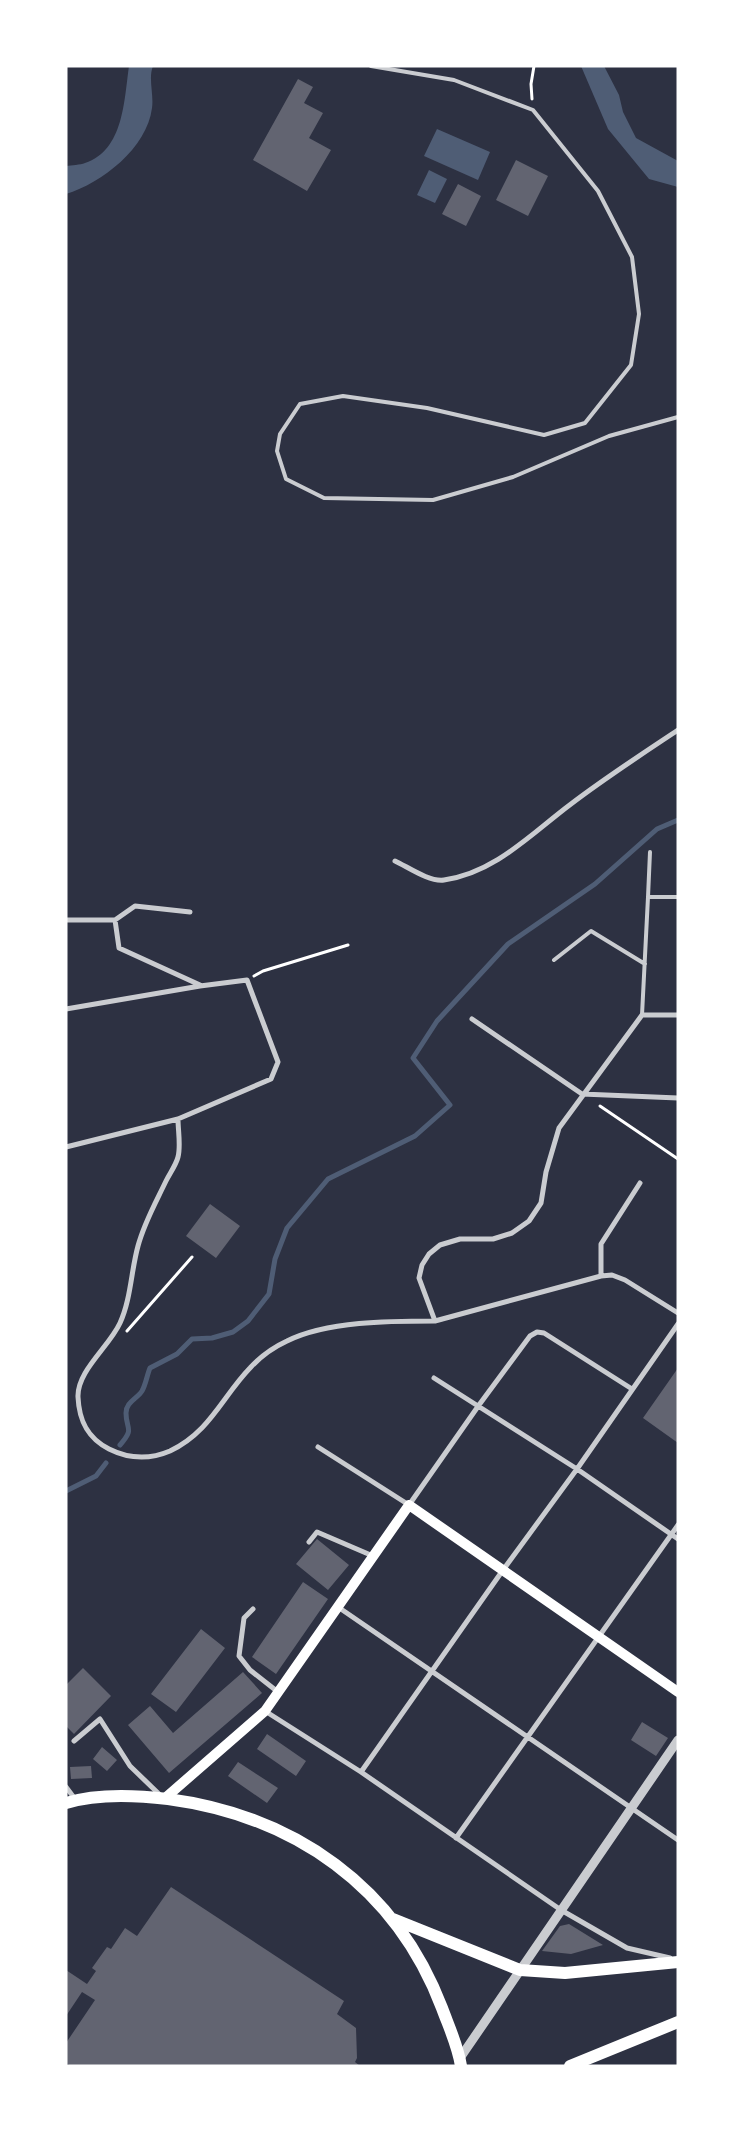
<svg xmlns="http://www.w3.org/2000/svg" width="744" height="2132" font-family="'IBM Plex Serif',serif">
  <style>
    .water { fill: #4f5d75 }
    .lines { fill: none; stroke-linecap: round; stroke-linejoin: round }
    .stream { stroke: #4f5d75; stroke-width: 5 }
    .building { fill: #626471 }
    .path { stroke: #fff; stroke-width: 3 }
    .service { stroke: #caccd0; stroke-width: 4 }
    .minor { stroke: #caccd0; stroke-width: 5 }
    .tertiary { stroke: #caccd0; stroke-width: 9 }
    .secondary { stroke: #fff; stroke-width: 10 }
    .primary { stroke: #fff; stroke-width: 12 }
  </style>
  <rect width="100%" height="100%" fill="#2d3142"/>
  <path class="water" d="M129,66h24c-5,12 1,29 -1,42 -5,40 -50,75 -86,86v-28c6,-1 14,-1 19,-3 39,-13 39,-63 44,-97z
    M581,66h23l15,29 4,17 13,26 42,23v26l-29,-8 -41,-50z
    M437,129l53,23 -12,28 -54,-24z
    M429,170l18,9 -12,24 -18,-8z"/>
  <g class="lines">
    <path class="stream" d="M120,1445c15,-17 6,-15 6,-32 0,-11 11,-14 16,-22 4,-7 5,-16 8,-23l27,-14 15,-15 20,-1 21,-6 15,-11 21,-27 6,-35 12,-31 41,-49 87,-43 35,-31 -37,-47 24,-37 71,-77 87,-60 62,-55 21,-9
      M66,1491l30,-15 10,-13"/>
  </g>
  <path class="building" d="M298,79l15,8 -9,16 19,10 -14,25 22,12 -24,41 -54,-31z
    M516,160l32,16 -20,40 -32,-16z
    M458,184l23,12 -15,30 -24,-12z
    M210,1204l30,22 -24,32 -30,-22z
    M678,1368v75l-35,-25z
    M317,1539l32,26 -21,25 -32,-26z
    M303,1582l25,17 -52,75 -24,-17z
    M201,1629l24,19 -49,64 -25,-18z
    M83,1668l28,28 -37,38 -8,-8v-41z
    M243,1672l19,21 -93,80 -41,-48 22,-19 23,27z
    M642,1722l26,16 -12,18 -25,-16z
    M267,1734l39,27 -10,15 -39,-27z
    M102,1747l15,13 -10,11 -14,-12z
    M238,1762l40,26 -11,15 -39,-27z
    M91,1766l1,12 -21,1 -1,-12z
    M171,1887l173,114 -7,13 19,14 1,30 -2,4 5,4h-289l-5,-3v-20l29,-43 -13,-8 -16,24v-46l21,14 9,-13 -4,-3 15,-21 4,2 14,-21 12,8z
    M569,1924l34,21 -32,9 -29,-3 18,-25z"/>
  <g class="lines">
    <path class="path" d="M532,99l-1,-15 3,-18
      M254,976l9,-5 85,-26
      M600,1106l78,53
      M127,1331l65,-74"/>
    <path class="service" d="M371,66l83,14 79,30 65,81 34,66 7,57 -8,51 -46,58 -41,12 -117,-27 -84,-12 -43,8 -20,30 -3,17 9,28 38,19 109,2 80,-23 96,-41 69,-19
      M650,852l-2,45h30
      M554,960l37,-29 54,33
      M642,1015l6,-118"/>
    <path class="minor" d="M395,861c13,6 34,21 49,19 51,-7 88,-47 127,-76 34,-26 71,-50 107,-74
      M190,912l-55,-6 -20,14 4,28 81,37
      M66,920h49
      M66,1009l134,-23 47,-6 31,82 -7,17 -93,40 -112,28
      M472,1019l110,75
      M582,1094l96,4
      M178,1119c0,12 3,27 0,38 -2,8 -8,16 -12,24 -10,21 -22,42 -28,65 -7,25 -7,53 -18,77 -11,24 -43,48 -42,74 1,23 9,41 31,52 20,10 40,11 61,2 40,-19 52,-54 80,-83 10,-11 24,-21 37,-27 40,-20 103,-20 148,-20l-16,-43 3,-13 7,-11 11,-9 20,-6h33l19,-6 17,-12 12,-18 5,-31 13,-44 83,-113h36
      M601,1276v-32l39,-61
      M435,1321l166,-45 11,-1 13,5 53,33
      M434,1378l143,91 101,70
      M318,1447l91,58 70,-100 51,-69 7,-4 7,1 88,56
      M309,1542l8,-10 56,24
      M338,1607l340,233
      M253,1609l-9,9 -5,38 11,14 28,22
      M265,1711l96,61 200,138 66,38 43,10
      M74,1741l26,-22 30,47 30,29
      M361,1772l142,-202 74,-101 101,-145
      M66,1787l9,12
      M456,1838l222,-313"/>
    <path class="tertiary" d="M460,2058l218,-318"/>
    <path class="secondary" d="M164,1799l101,-88 144,-206 269,187"/>
    <path class="primary" d="M66,1803c32,-10 69,-8 102,-4 127,17 228,88 274,209 7,19 16,38 19,58
      M393,1919l127,51 45,3 113,-11
      M570,2066l108,-44"/>
  </g>
  <rect width="744" height="2132" fill="none" stroke="#ffffff" stroke-width="135"/>
</svg>
